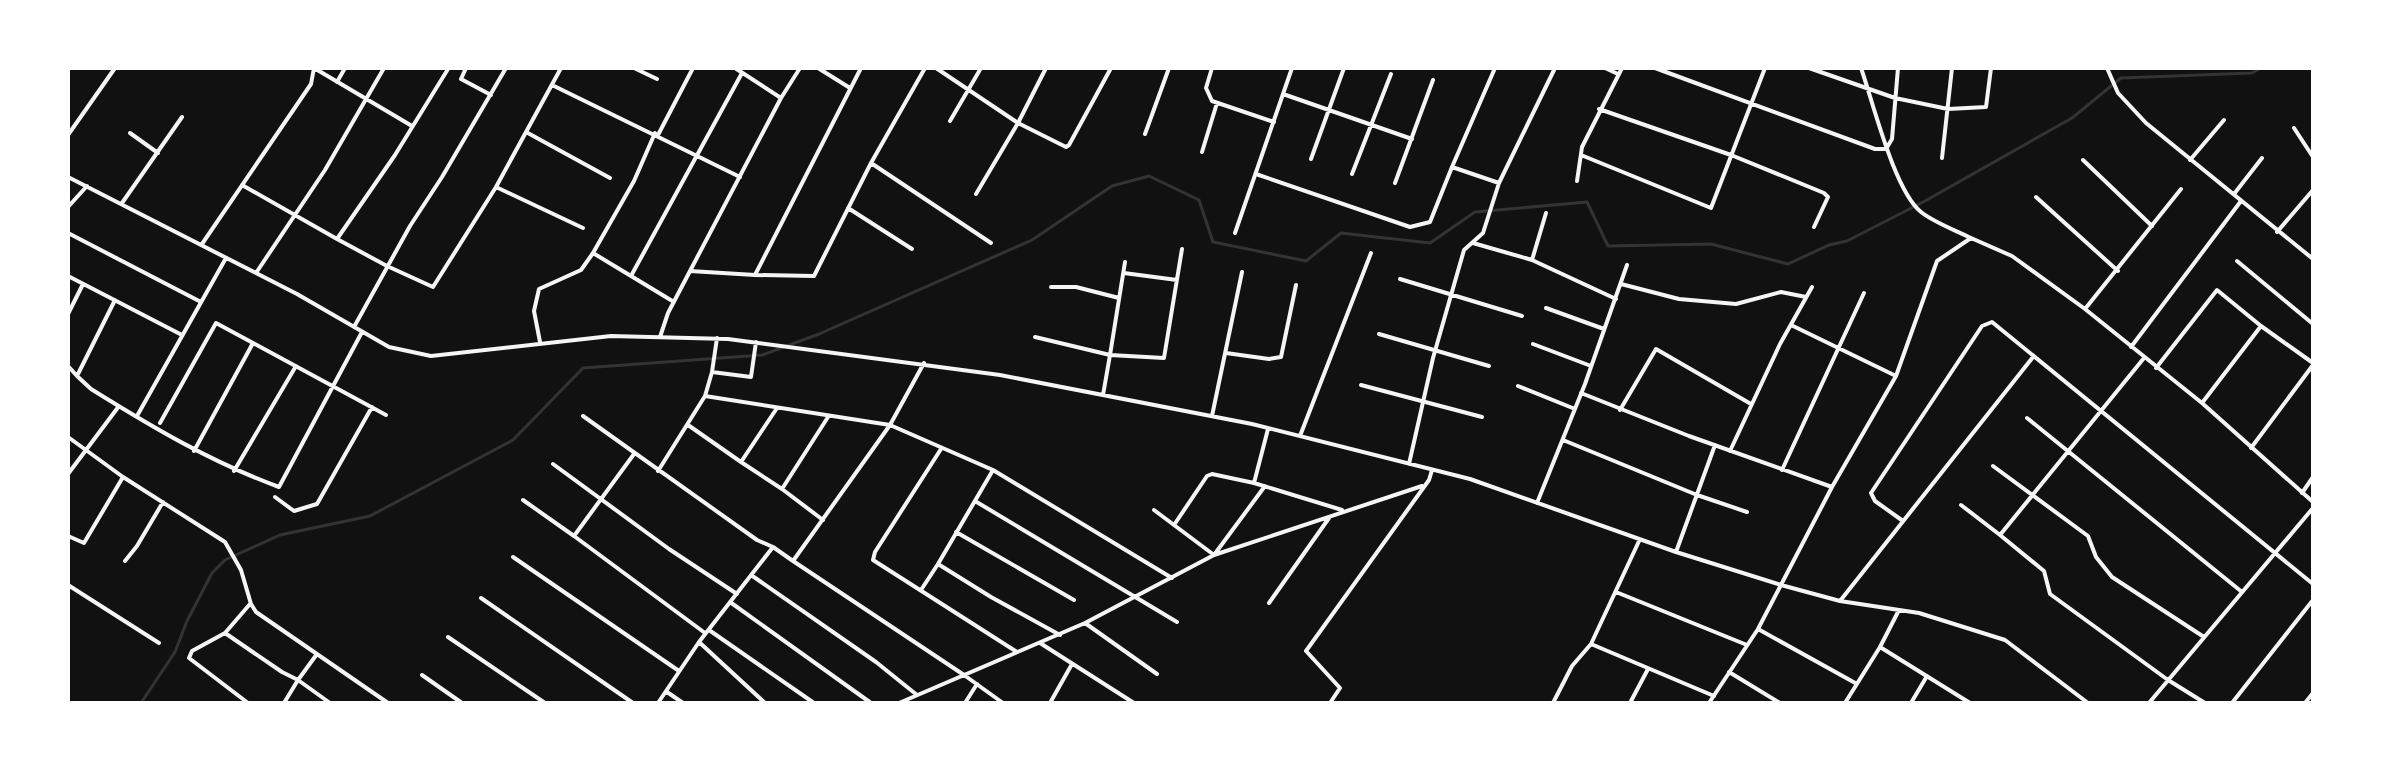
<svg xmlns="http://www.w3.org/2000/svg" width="2381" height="771" font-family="'Open Sans',sans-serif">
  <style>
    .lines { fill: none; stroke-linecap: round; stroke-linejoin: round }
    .stream { stroke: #333; stroke-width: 3 }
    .minor { stroke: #f5f5f5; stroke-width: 4 }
  </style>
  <rect width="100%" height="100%" fill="#111"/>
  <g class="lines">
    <path class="stream" d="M141,703l34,-51 12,-31 25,-48 13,-13 55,-25 90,-19 143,-76 70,-72 179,-13 57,-21 213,-94 80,-54 37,-10 50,24 14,42 93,19 35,-28 89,10 45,-31 112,-10 21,44 103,-2 77,20 41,-19 18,-4 78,-40 147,-83 49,-40 131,-5 9,-5"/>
    <path class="minor" d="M314,68l98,58
      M466,68l-5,11 30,16
      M634,68l23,11
      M818,68l32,20
      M936,68l82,55 48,24 3,-2 42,-77
      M1212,68l-6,20 6,13 62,21
      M1495,68l-43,99 47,16
      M1605,68l13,6
      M1655,68l220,81h11l6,-10 6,-71
      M1809,68l86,30 53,11 38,-2 5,-39
      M1861,68c12,34 33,122 60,144 14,11 34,18 50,26
      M2107,68l11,25 28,30 167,136
      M448,69l-53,86 -58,84 50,27 46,21 63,-100 65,-119
      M337,82l8,-14
      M552,85l188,92
      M1283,94l129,45
      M781,98l19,-30
      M1599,109l132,46 93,38 4,4 -14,30
      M950,121l31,-53
      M2294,128l19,29
      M526,132l84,46
      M130,133l28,20
      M655,133l-21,48 -41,72 81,49
      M1145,134l24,-66
      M68,135l47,-67
      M658,135l35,-67
      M1202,152l15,-49
      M1581,155l130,53 54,-140
      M1942,158l10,-90
      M1311,159l33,-91
      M2083,160l69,66
      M2190,160l34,-40
      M871,163l120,80
      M1256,174l154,53 20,-5 22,-55
      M1352,174l39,-100
      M68,177l229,117 92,53 42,9 180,-20 117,3 272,36 252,49 218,55 206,73 105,33 59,16 79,12 86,27 83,63
      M1577,181l5,-34 40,-79
      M1395,183l38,-103
      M242,185l95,54
      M496,187l87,41
      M976,194l42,-71 28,-55
      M2234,194l28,-36
      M2036,197l82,74
      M122,203l60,-86
      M68,207l19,-21
      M848,208l64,41
      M2277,232l36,-42
      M68,233l133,69
      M1235,233l57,-165
      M1473,243l59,17 84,39
      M202,244l109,-160 3,-16
      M1532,260l14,-47
      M2237,261l76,63
      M690,271l91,-173 -46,-30
      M256,273l69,-103 59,-102
      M1124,273l53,7
      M755,275l59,1 57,-113 54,-95
      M68,276l114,59
      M631,276l111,-203
      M1400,279l122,37
      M1621,284l58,15 57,5 45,-12 25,5
      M1051,287h25l43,11
      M115,300l-38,76 14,13c61,38 120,73 188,98l83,-155
      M1546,308l58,21
      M2085,309l96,-120
      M68,314l15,-30
      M1791,325l105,51
      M354,327l56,-101 32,-49 64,-109
      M1379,334l110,32
      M660,337l8,-24 22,-42 65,4 106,-207
      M1035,337l75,18 15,-93
      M540,342l-6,-31 5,-22 42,-19 12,-17
      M1533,344l58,22
      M2131,347l110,-146
      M1226,353l43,6 12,-2 15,-72
      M2144,358l-144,177 44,36 6,23 118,86 37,23
      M68,366l9,10
      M2156,368l61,-78 44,36 52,37
      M712,372l5,-34
      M1361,385l121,32
      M1518,386l57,23
      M1581,393l108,43 143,51
      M1103,395l7,-40 54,3 18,-109
      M705,396l185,29 103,45 179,108
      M2202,403l59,-77
      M777,408l-36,54 41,27 46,-72
      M1620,410l36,-61 95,55
      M137,416l89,-158
      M583,416l174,124 16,7
      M1212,416l30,-144
      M2027,418l215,174
      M160,423l56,-100 37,20
      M688,425l53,37
      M1268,429l-14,54 88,27
      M1300,436l71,-183
      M68,437l55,40 102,65 16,28 10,34 5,8 132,91
      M1563,440l134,55 50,17
      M2251,448l62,-83
      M941,449l-66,103 -2,8 144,92
      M194,451l59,-108 133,72
      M1730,451l50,-107 32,-57
      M553,464l116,85 68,45
      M1409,464l24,-106 31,-108 19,-17 16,-50 56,-115
      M1993,466l95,70 8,21 16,20 92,60
      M993,470l-55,94 53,33 69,38
      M1782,470l82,-177
      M234,471l62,-105
      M658,471l47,-75 7,-24 39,5 5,-35
      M68,474l51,-68
      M782,489l41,31
      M2302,493l11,-16
      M275,497l19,14 23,-7 55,-97
      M523,500l51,36 60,-82
      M975,501l202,121
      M1537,503l48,-119 42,-119
      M1961,505l39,30
      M1154,510l60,45 208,-69
      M1903,521l-28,-20 -4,-8 111,-167 10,-4 321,262
      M1174,525l33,-49 5,-2 42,9
      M956,532l118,68
      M68,536l16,7 39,-66
      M574,536l131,97
      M1640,539l-49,105 123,52
      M1676,552l39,-107
      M513,557l166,114
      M125,561l12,-15 26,-44
      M793,561l171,114 39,28
      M751,575l125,87 41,33
      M68,585l91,58
      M921,590l17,-26
      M1616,592l131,53
      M481,598l152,105
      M1840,601l193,-244
      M730,602l141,101
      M1269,603l60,-85
      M1899,610l-19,37 90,56
      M1085,623l72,51
      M1758,629l99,55
      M709,630l105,73
      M225,633l57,39 16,8 19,-26
      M448,637l97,66
      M699,642l66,61
      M1040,643l94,60
      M1729,672l51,31
      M422,675l40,28
      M667,692l16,11
      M248,703l-59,-45 3,-7 33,-18 25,-29
      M284,703l14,-23 32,23
      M658,703l41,-61 74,-95 20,14 97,-136 34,-62
      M899,703l186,-80 129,-68 51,-69
      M965,703l12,-19
      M1050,703l22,-39
      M1330,703l10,-15 -34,-37 123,-171 3,-10
      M1553,703l19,-37 19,-22
      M1630,703l18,-34
      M1709,703l49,-74 74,-142 64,-111 41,-115 34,-23 41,18 73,53 117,94 111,99
      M1845,703l35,-56
      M1911,703l16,-27
      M2149,703l164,-195
      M2232,703l81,-103
      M2305,703l8,-10"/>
  </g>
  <rect width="2381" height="771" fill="none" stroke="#ffffff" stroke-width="140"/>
</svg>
